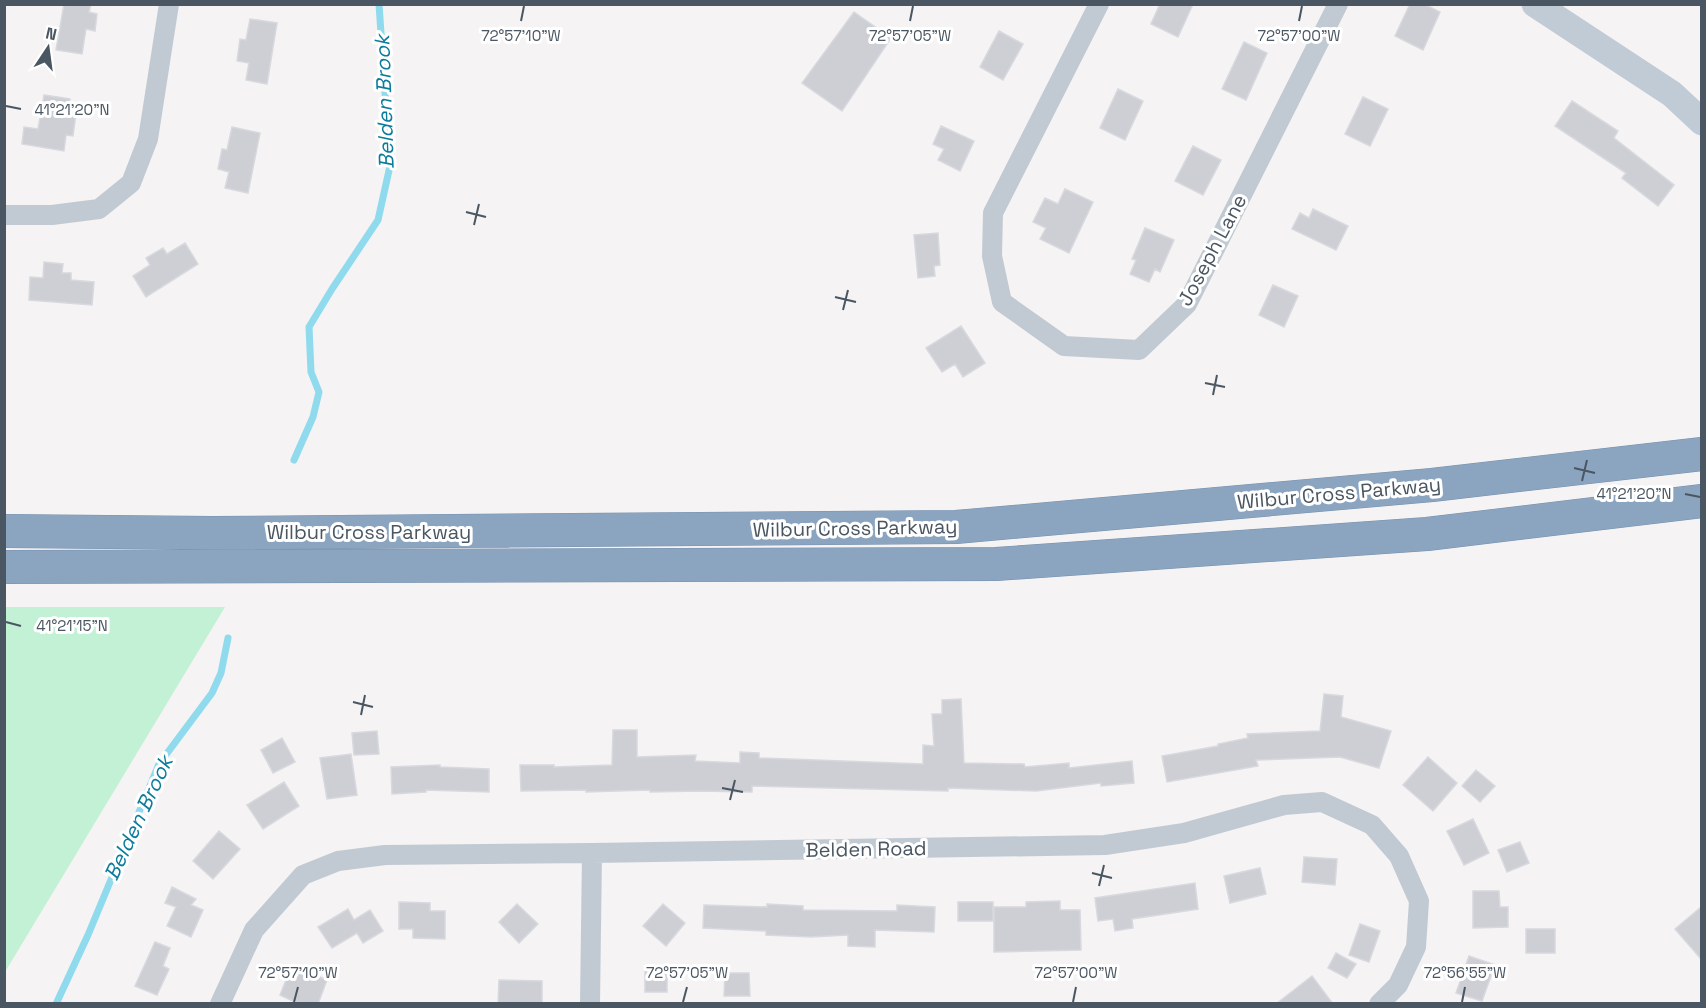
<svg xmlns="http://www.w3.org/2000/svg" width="1706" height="1008" font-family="'Space Grotesk',sans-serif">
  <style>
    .green { fill: #c3f1d5 }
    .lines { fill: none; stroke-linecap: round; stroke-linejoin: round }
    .stream { stroke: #90daee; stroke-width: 7 }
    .building { fill: #cdcfd5; stroke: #d7d9de; stroke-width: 1.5 }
    .highway-casing { stroke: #7690ad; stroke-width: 34 }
    .street { stroke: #c1cad2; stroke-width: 20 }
    .secondary { stroke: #c1cbd6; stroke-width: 27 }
    .highway { stroke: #8ba5c1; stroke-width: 33 }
    .ticks { fill: none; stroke: #4a5661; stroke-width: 2 }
    .labels { text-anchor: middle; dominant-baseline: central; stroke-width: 6; stroke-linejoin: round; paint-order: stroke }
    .street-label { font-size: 20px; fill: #4a5661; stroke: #fff }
    .water-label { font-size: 21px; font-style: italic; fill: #0c7c9b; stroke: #fff }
    .ticks-label { font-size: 15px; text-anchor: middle; fill: #4a5661; stroke: #fff; stroke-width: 6; stroke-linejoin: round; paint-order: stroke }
  </style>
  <rect width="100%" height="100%" fill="#f5f3f3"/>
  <path class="green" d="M5,607h220l-220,365 -1,-365z"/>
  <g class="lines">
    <path class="stream" d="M294,460l19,-43 6,-25 -8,-20 -2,-45 23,-38 46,-69 12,-54 -11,-162
      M56,1004l32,-69 71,-171 53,-71 9,-20 7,-35"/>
  </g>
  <path class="building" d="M64,4h27l-2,8 8,2 -2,17 -9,-2 -4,25 -26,-4z
    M1160,4h33l-15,33 -27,-13z
    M1410,4h14l16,8 -17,38 -28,-14z
    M854,12l37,26 -49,73 -40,-28z
    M250,19l27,4 -10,61 -21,-4 3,-17 -12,-2 3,-22 6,1z
    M999,31l24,13 -20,36 -23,-13z
    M1244,42l23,11 -21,47 -24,-11z
    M1118,89l25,12 -18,39 -25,-12z
    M44,95l26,4 -2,13 8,1 -3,23 -7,-1 -2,16 -42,-7 2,-17 14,2z
    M1363,97l25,12 -18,37 -25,-12z
    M1572,101l46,30 -4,7 60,47 -16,21 -36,-28 4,-5 -71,-47z
    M941,126l33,15 -14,30 -22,-11 6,-11 -11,-5z
    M232,127l28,6 -12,60 -23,-5 4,-16 -11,-3 4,-20 5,1z
    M1193,146l28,14 -18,35 -28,-14z
    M1065,189l28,13 -24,51 -29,-14 6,-11 -13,-6 12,-24 13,6z
    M1313,209l35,17 -12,24 -44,-21 8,-16 9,5z
    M1145,228l29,12 -14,32 -5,-3 -6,13 -19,-8 6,-14 -4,-1z
    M938,233l2,32 -6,1 1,10 -17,2 -4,-43z
    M185,243l13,21 -52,33 -13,-21 17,-11 -4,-7 17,-10 4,6z
    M44,262l19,2 -1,9h9v7l23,2 -2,23 -63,-5 1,-23 13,1z
    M1273,285l25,11 -14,31 -25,-12z
    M961,326l24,37 -22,14 -8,-13 -13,8 -16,-24z
    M1324,694l19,2 -2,21 50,14 -12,37 -39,-11 -84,3 2,6 -91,16 -5,-26 56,-10v-2l30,-6 -1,-4 73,-3z
    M961,699l3,64 60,1 1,3 44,-4v5l63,-7 2,22 -33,3v-3l-65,8 -88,-3v3l-40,-1 -156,-4v6l-53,-1 -49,1v-2l-64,2v-2l-65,1 -1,-26h34v2l58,-2 1,-35h24v27l59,-2 -1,6 45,2v-11l19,1v5l164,6v-19l11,1 -2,-32h10v-14z
    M377,731l2,23 -25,1 -2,-22z
    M282,738l13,24 -22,11 -12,-23z
    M351,754l6,41 -30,4 -7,-41z
    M1428,757l29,26 -24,28 -30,-26z
    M440,765v2l49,2v23l-63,-2v2l-34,2 -1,-27z
    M1476,770l19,16 -15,16 -18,-16z
    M284,782l15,24 -36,23 -16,-24z
    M1473,819l16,34 -25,12 -17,-34z
    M219,831l21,18 -27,30 -20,-18z
    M1520,842l9,21 -22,9 -9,-22z
    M1304,857l33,2 -2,26 -33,-3z
    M1260,868l6,26 -36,9 -6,-27z
    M1195,883l3,26 -66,10 1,9 -18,3 -2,-12 -15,2 -3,-23z
    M172,887l24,12 -5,6 12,5 -12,27 -24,-11 9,-19 -11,-4z
    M1473,891h26l1,16h8v20l-35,1z
    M1060,901v9h20l1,40 -87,2v-45h32v-5z
    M399,902l31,1v8h15v28l-32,-1v-9h-14z
    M958,902h35v19h-35z
    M517,904l21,20 -19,19 -20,-21z
    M663,904l22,19 -19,23 -23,-20z
    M767,904l36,2v4l94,1v-6l38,2 -1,25 -59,-2v17l-27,-1v-11l-37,2 -45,-2v-4l-63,-3 1,-23 63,2z
    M1701,907v52l-26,-30z
    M348,909l6,11 16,-10 13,21 -20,12 -6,-10 -25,15 -14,-21z
    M1360,924l20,7 -11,31 -20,-7z
    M1526,929h29v24h-29z
    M155,942l15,6 -7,18 6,3 -12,26 -22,-9z
    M1336,953l20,11 -9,14 -19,-10z
    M1469,956l26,9 -13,36 -26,-8z
    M292,965l35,15 -9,24h-19l-19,-9z
    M645,965l22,1v26h-22z
    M725,973h24l1,23h-26z
    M1312,976l21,28h-57z
    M499,980l43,1v23h-44z"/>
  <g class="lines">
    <g class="highway-casing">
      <path id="highway" d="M4,531l208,2 744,-6 476,-42 270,-31
        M4,567l992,-3 431,-30 275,-33"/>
    </g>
    <path class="street" d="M1099,4l-106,209 -1,43 10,46 62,44 75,4 48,-46 151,-300
      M4,215h48l47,-6 32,-26 17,-44 21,-135
      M220,1004l34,-74 49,-55 35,-14 47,-6 207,-2 513,-8 79,-12 100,-28 38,-3 50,23 27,31 20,45 -3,46 -18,38 -19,19
      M590,1004l2,-151"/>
    <path class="secondary" d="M1535,4l137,90 30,28"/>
    <use href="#highway" class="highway"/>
  </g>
  <path class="ticks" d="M521,21l3,-15M910,21l3,-15M1299,21l3,-15M6,106l15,3M466,212l20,5M474,225l5,-21M835,297l21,5M843,310l5,-20M1205,383l20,4M1213,395l4,-20M1574,468l21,5M1582,481l5,-21M1685,494l15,3M6,622l15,4M353,702l20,5M361,715l4,-20M722,788l21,4M730,800l5,-20M1092,873l20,5M1099,886l5,-21M294,1002l4,-15M683,1002l4,-15M1073,1002l3,-15M1462,1002l3,-15"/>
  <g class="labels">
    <g class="street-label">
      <text transform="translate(1212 250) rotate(-62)">Joseph Lane</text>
      <text transform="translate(1339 493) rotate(-5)">Wilbur Cross Parkway</text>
      <text transform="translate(855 528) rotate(-1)">Wilbur Cross Parkway</text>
      <text x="369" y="532">Wilbur Cross Parkway</text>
      <text transform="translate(866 849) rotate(-1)">Belden Road</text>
    </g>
    <g class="water-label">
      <text transform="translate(384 102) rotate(-92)">Belden Brook</text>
      <text transform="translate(138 818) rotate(-65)">Belden Brook</text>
    </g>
  </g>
  <g class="ticks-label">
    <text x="521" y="41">72°57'10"W</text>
    <text x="910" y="41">72°57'05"W</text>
    <text x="1299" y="41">72°57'00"W</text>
    <text x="72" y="115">41°21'20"N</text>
    <text x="1634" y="499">41°21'20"N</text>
    <text x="72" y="631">41°21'15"N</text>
    <text x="298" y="978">72°57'10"W</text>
    <text x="687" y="978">72°57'05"W</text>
    <text x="1076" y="978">72°57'00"W</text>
    <text x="1465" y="978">72°56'55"W</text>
  </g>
  <rect width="1706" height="1008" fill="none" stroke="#4a5661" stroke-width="12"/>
  <g transform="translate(48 48) rotate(13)" stroke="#ffffff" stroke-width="4.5" paint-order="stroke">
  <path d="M0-4.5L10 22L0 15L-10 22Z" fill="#4a5661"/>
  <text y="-9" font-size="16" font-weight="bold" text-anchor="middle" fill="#4a5661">N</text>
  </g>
</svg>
